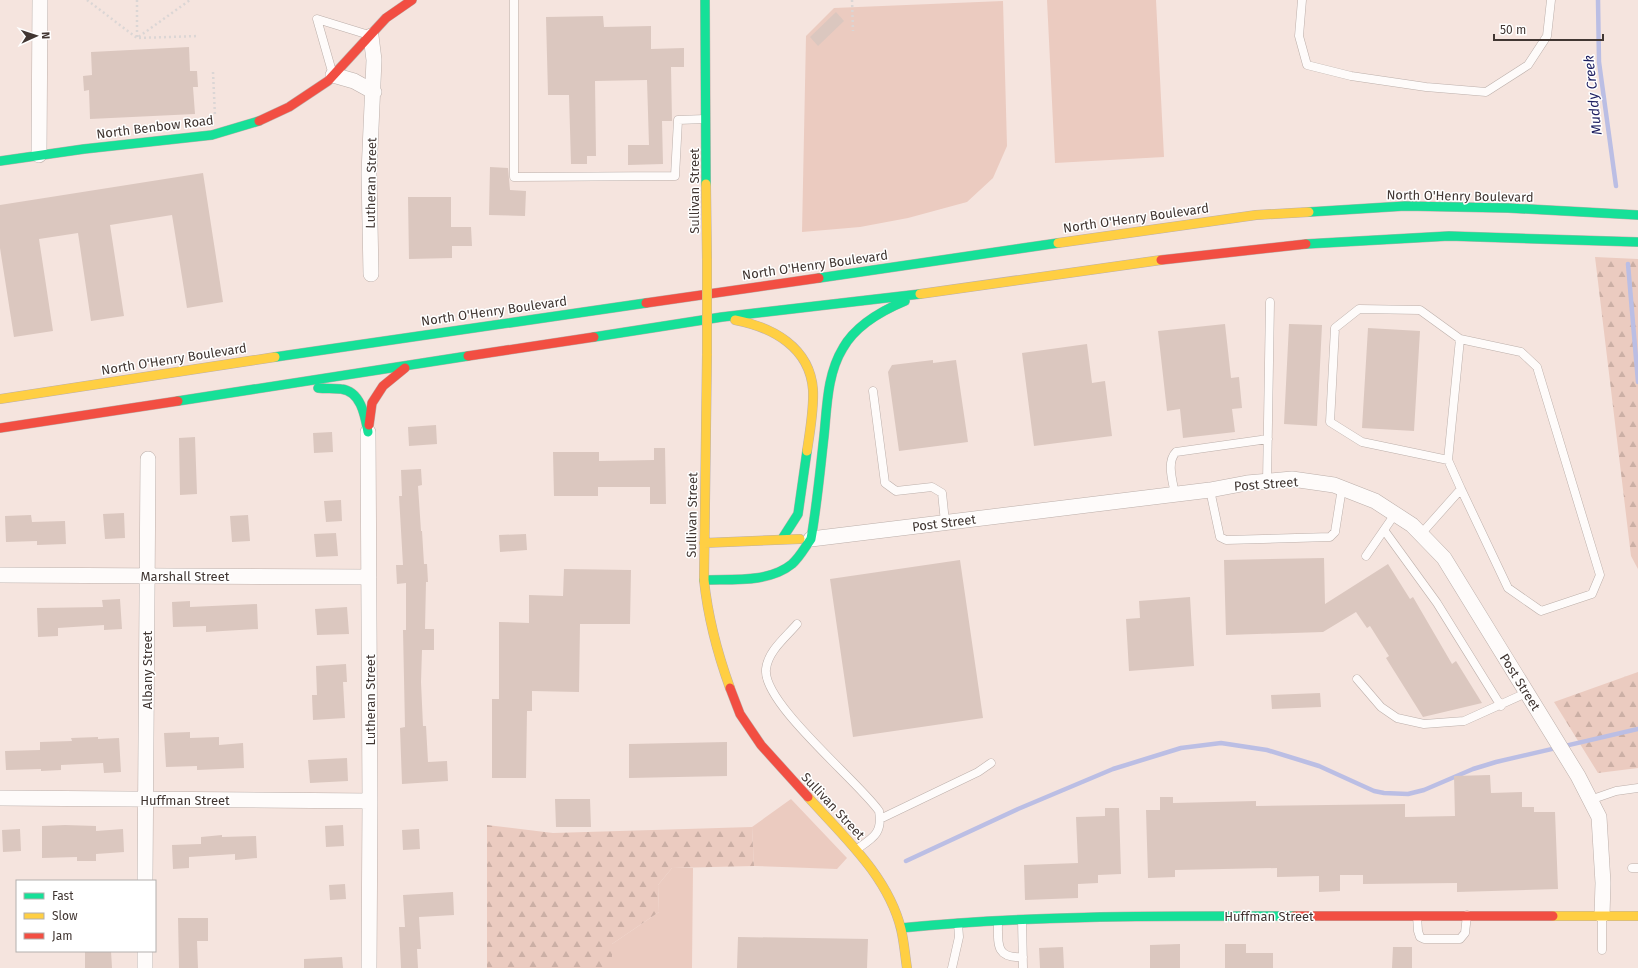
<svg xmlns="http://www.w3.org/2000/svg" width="1638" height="968" font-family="'Fira Sans',sans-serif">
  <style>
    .green { fill: #ebcbc0 }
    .forest { fill: url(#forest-firs) }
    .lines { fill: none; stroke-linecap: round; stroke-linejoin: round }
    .stream { stroke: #bbbee4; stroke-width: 4.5 }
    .building { fill: #dbc7bf }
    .lane-casing { stroke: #bcafaa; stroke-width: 9 }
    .street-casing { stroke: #bcafaa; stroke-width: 16 }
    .fast-casing { stroke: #bcafaa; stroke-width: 10 }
    .slow-casing { stroke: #bcafaa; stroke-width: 10 }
    .jam-casing { stroke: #bcafaa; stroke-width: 10 }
    .path { stroke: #dbd6d5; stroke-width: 2.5; stroke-dasharray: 2 3; stroke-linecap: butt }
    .lane { stroke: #fefbfa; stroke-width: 8 }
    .street { stroke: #fefbfa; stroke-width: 15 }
    .fast { stroke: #16e098; stroke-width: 9 }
    .slow { stroke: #ffcf43; stroke-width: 9 }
    .jam { stroke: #f24e42; stroke-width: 9 }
    .slow-bridge-casing { stroke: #bcafaa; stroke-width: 10; stroke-linecap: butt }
    .slow-bridge { stroke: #ffcf43; stroke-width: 9 }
    .labels { text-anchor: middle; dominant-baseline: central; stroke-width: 3; stroke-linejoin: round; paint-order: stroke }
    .street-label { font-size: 13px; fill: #413632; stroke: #fff }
    .water-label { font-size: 14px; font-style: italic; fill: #1e1f61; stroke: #fff }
  </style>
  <defs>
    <pattern id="forest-firs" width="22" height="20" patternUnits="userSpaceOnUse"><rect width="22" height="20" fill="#ebcbc0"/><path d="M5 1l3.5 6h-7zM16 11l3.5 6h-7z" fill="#cbafa5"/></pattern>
  </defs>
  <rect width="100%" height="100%" fill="#f5e4de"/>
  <path class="green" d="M1047,0h109l8,157 -109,6z
    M1003,1l4,145 -14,32 -26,24 -59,16 -48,9 -58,5 4,-196 28,-28z
    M791,799l56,59 -10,11 -83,-3 -2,-39z
    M672,868h21l-1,100h-80v-24l47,-32 -1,-27z"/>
  <path class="forest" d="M1595,257l43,2v310l-7,-13z
    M1638,672v96l-40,5 -44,-71z
    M487,825l66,8 199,-6 2,39 -82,2 -14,17 1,27 -47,32v24h-125z"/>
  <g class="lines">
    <path class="stream" d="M1598,0l1,62 17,124
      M1628,264l10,118
      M906,861l112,-52 95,-40 68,-21 40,-5 46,7 52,16 55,25 10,2 24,1 16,-4 49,-21 23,-7 142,-33"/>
  </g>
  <path class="building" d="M836,12l8,9 -26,25 -8,-9z
    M603,16l1,11 47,-1v23l33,-1v19h-13l1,54h-10l1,43 -35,1v-20h21l-2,-65 -52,1 1,75h-9v8h-16l-2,-69h-21l-2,-78z
    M189,47l1,24h7l1,16h-5l2,27 -105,5 -1,-29 -5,1 -1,-15 9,-1 -1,-23z
    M490,167l18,1 2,22 16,1 -1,25 -36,-1z
    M203,173l20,129 -36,6 -15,-93 -62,10 14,91 -33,5 -13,-88 -39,6 14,92 -39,6 -14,-89v-43z
    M408,197h43v30h20l1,19h-20v12l-43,1z
    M1225,324l6,54 8,-1 3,31 -10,1 3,23 -52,6 -3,-29 -13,2 -9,-80z
    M1289,324l33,1 -5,101 -33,-2z
    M1368,328l52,3 -6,100 -52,-3z
    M1087,344l5,39 13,-2 7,55 -78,10 -12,-93z
    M933,360v3l23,-3 12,82 -69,9 -11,-79 4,-7z
    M436,425l1,19 -28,2 -1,-19z
    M332,432l1,20 -19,1 -1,-20z
    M195,437l2,57 -17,1 -1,-57z
    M654,448h11l1,56h-16v-17h-52v9h-44l-1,-44h46v9l55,-1z
    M421,469l1,16 -4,1 3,45h1l2,33h3l1,18h-2l-1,47h9v21h-12l-1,32 2,44h3l2,36 19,-1 1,20 -46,3 -2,-56 5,-1 -2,-97h3v-47l-9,1 -1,-19h7l-4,-69h3l-1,-26z
    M341,500l1,21 -16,1 -2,-21z
    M124,513l1,25 -20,1 -2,-25z
    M31,515l1,7 33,-1 1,23 -29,1v-4l-31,1 -1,-26z
    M248,515l2,26 -18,1 -2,-26z
    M336,533l2,23 -22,1 -2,-23z
    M526,534l1,16 -27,2 -1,-17z
    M1324,558l1,46 63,-40 22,35 3,-2 39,67 4,-3 26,42 -59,14 -37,-59 3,-2 -19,-30 -3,2 -11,-16 -33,20 -97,3 -2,-75z
    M960,560l23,158 -130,19 -23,-158z
    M564,569l67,1 -1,54h-50l-1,68 -47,-1v20h-5l-1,67h-34v-79h7v-77l30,1v-28l34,1z
    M1190,597l4,69 -65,5 -3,-52 14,-1 -1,-17z
    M120,599l2,30 -18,1v-5l-46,3v8l-20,1 -1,-29 66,-1 -1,-7z
    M190,601v6l67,-3 1,25 -52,3v-6l-33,1 -1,-25z
    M347,607l2,27 -32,1 -2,-26z
    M346,664l1,18h-4l2,36 -32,2 -1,-25h5l-1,-29z
    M1320,693l1,14 -49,2 -1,-14z
    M190,732v6l29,-1v8l24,-2 1,25 -47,2v-4l-31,1 -2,-34z
    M98,737v2l21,-1 2,34 -17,1 -1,-10 -42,2v5l-20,1v-2l-35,1 -1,-19 35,-1v-8l32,-1 -1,-3z
    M727,742v34l-98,2v-34z
    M347,758l1,23 -38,2 -2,-23z
    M1490,775l1,18 31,-1v15h12v5h21l3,77 -101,3v-9l-94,1v-9h-23v16l-21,1v-16l-42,1v-9l-102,2v7l-27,1 -2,-68h14v-13h13v6l83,-2v5l149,-2v13l50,-1 -1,-40z
    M555,799h35l1,28h-35z
    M1105,808h14l2,66 -23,1v8l-20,1v14l-53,2 -1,-35 54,-2 -2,-46 29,-1z
    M65,825l31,1v5l27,-2 1,23 -28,2v7h-19v-4l-35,1v-32z
    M343,825l1,21 -18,1 -1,-21z
    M20,829l1,22 -18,1 -1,-22z
    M419,829l1,20 -17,1 -1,-20z
    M222,835v2l34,-1 1,22 -22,2v-6l-46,3v11l-16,1 -1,-24 29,-1v-7z
    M345,884l1,15 -16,1 -1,-15z
    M453,892l1,23 -35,2 2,32h-4l1,19h-17l-2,-41h6l-2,-32z
    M178,918h30v23h-11l1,27h-19z
    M738,937l130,2 -1,29h-130z
    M1180,944v24h-30v-23z
    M1225,944h21v9h27v15h-48z
    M1063,947l1,21h-24l-1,-20z
    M1393,947h19v21h-20z
    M111,951l1,17h-27v-16z
    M342,957l1,11h-39v-9z"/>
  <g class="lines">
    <g class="lane-casing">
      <path id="lane" d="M514,0v177l161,-1 3,-56 27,-1
        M1302,0l-3,36 8,29 44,11 75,11 60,5 42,-27 19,-29 4,-36
        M333,75l-16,-56 52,16
        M873,391l12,92 11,8 36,-4 10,6 3,29
        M1448,460l12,-121
        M1267,482l3,-180
        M1210,490l10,47 6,3 104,-3 5,-5 7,-44
        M1175,494c-2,-12 -9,-32 1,-42l92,-13
        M1384,530l53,73 64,103
        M1421,534l40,-45 47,99 33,23 51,-17 8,-19 -63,-208 -16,-15 -61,-13 -40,-29 -61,-1 -24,19 -5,94 32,20 86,18 13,29
        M1366,556l29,-42
        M797,624c-11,13 -29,27 -31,45 -4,34 92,112 113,142 4,22 -6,27 -22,38
        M1357,679l24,28 16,11 27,6 40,-3 62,-28
        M1590,800l26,-9 22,-3
        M880,819l98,-47 13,-9
        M1632,868h6
        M1417,916l1,15 2,6 4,2h36l5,-6 2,-18
        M1602,916v34
        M1022,920l1,48
        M998,921c0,23 -3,38 25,36
        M952,968l7,-31 -1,-14"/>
    </g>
    <g class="street-casing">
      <path id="street" d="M333,75l21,6 20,11
        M39,155l1,-155
        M371,274l-2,-101 5,-113 -3,-24
        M368,432l2,369 -1,167
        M811,539l399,-49 37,-7 45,-4 42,6 41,16 37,24 32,33 134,218 21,41 4,66 -1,32
        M0,575l369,2
        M0,798l370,3
        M145,881l3,-422
        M145,968v-17"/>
    </g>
    <g class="fast-casing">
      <path id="fast" d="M705,0l1,184
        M0,161l84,-12 128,-14 47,-14
        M1309,212l96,-6 103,2 130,7
        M1306,244l143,-8 189,6
        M819,278l239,-35
        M594,337l128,-20 198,-23
        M275,357l371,-54
        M318,388c8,1 15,0 23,1 20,2 24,27 27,43
        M178,401l290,-45
        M782,539l16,-25 9,-63
        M811,539c6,-34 9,-68 13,-103 3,-29 3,-62 19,-88 13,-23 38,-37 62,-47
        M704,580c28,-1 65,3 88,-16 8,-7 13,-17 19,-25
        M901,928c131,-13 262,-12 393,-12"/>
    </g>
    <g class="slow-casing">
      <path id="slow" d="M706,184l1,76
        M1058,243l198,-28 53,-3
        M920,294l241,-34
        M735,320c37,7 75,27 78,70 1,19 -3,41 -6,61
        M707,354l-3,226c4,38 13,72 26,108
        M0,399l275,-42
        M704,543l96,-4
        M808,797c35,39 80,79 93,132 3,12 4,26 6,39
        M1553,916h85"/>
    </g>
    <g class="jam-casing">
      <path id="jam" d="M259,121l30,-14 39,-26 58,-63 26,-18
        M1161,260l145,-16
        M646,303l173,-25
        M468,356l126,-19
        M369,425l3,-22 11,-17 22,-18
        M0,428l178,-27
        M730,688l10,26 21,31 47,52
        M1294,916h259"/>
    </g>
    <path class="path" d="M87,0l50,38 53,-38
      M137,0v38l62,-2
      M852,0l1,31
      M213,72l2,44"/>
    <use href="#lane" class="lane"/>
    <use href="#street" class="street"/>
    <use href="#fast" class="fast"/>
    <use href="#slow" class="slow"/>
    <use href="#jam" class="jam"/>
    <g class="slow-bridge-casing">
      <path id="slow-bridge" d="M707,260v94"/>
    </g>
    <use href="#slow-bridge" class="slow-bridge"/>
  </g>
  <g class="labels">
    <g class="street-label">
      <text transform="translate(155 127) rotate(-7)">North Benbow Road</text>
      <text transform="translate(371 183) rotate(-89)">Lutheran Street</text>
      <text transform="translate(694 191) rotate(-90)">Sullivan Street</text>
      <text transform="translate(1460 196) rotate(1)">North O'Henry Boulevard</text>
      <text transform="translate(1136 218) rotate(-8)">North O'Henry Boulevard</text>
      <text transform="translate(815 265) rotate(-8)">North O'Henry Boulevard</text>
      <text transform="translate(494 311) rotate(-8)">North O'Henry Boulevard</text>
      <text transform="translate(174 359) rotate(-9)">North O'Henry Boulevard</text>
      <text transform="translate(1266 484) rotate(-4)">Post Street</text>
      <text transform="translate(692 515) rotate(-89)">Sullivan Street</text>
      <text transform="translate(944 523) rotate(-7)">Post Street</text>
      <text x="185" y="576">Marshall Street</text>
      <text transform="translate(147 670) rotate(-90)">Albany Street</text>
      <text transform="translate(1520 682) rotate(58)">Post Street</text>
      <text transform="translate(370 700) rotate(-90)">Lutheran Street</text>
      <text x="185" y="800">Huffman Street</text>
      <text transform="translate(833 806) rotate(47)">Sullivan Street</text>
      <text x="1269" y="916">Huffman Street</text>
    </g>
    <g class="water-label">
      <text transform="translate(1593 95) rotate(-96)">Muddy Creek</text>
    </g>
  </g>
  <rect x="16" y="880" width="140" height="72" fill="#ffffff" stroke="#b3afad"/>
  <rect x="24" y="893" width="20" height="6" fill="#16e098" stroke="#b3afad"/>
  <text x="52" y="900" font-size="12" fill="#413632">Fast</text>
  <rect x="24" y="913" width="20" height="6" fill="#ffcf43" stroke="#b3afad"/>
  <text x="52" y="920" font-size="12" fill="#413632">Slow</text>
  <rect x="24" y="933" width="20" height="6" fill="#f24e42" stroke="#b3afad"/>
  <text x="52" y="940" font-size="12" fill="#413632">Jam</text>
  <g transform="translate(36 36) rotate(87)" stroke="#ffffff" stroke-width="3" paint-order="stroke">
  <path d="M0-3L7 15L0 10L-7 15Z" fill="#413632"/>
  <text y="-6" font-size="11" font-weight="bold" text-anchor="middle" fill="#413632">N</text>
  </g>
  <path d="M1494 34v6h109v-6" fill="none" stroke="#413632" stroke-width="2"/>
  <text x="1500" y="34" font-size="12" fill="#413632" stroke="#ffffff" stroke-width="3" paint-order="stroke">50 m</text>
</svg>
